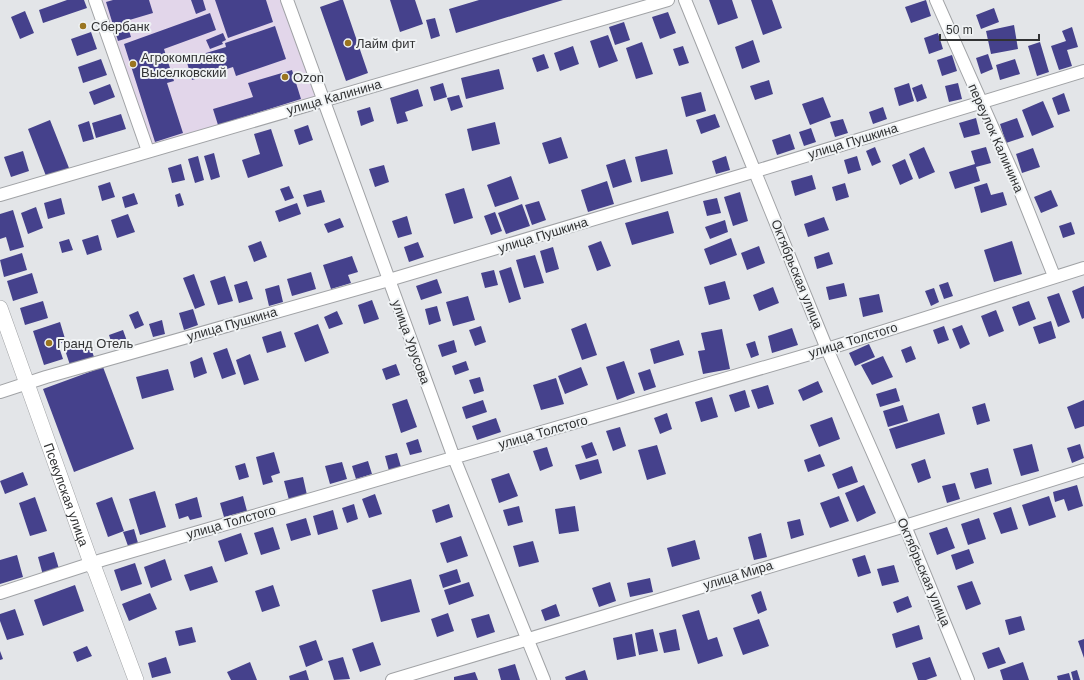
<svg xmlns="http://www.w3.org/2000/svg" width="1084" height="680" font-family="Arial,sans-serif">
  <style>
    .commercial { fill: #e2d6ea }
    .building { fill: #45418c }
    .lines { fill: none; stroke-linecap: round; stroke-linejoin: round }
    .minor-casing { stroke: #a1a3a6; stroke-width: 14 }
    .tertiary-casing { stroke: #a1a3a6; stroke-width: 16 }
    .minor { stroke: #fff; stroke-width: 12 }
    .tertiary { stroke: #fff; stroke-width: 15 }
    .poi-dot { fill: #9a7520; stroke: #f0f3f5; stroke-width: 1.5 }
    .labels { text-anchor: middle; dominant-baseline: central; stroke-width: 4; stroke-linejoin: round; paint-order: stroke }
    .poi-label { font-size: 13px; fill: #313233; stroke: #f0f3f5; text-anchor: start }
    .street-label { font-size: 13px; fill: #313233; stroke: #f0f3f5 }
  </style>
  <rect width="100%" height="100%" fill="#e3e5e8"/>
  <path class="commercial" d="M98,0h185l37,95 -172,56z"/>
  <path class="building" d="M67,0h17l3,8 -44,15 -4,-13z
    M113,0h36l4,13 -27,8 5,16 -13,4 -12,-39z
    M191,0h12l3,10 -10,4z
    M215,0h51l7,22 -45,16z
    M340,0h3l25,73 -22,8 -26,-74z
    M390,0h25l8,24 -23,8z
    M479,0h84l-107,33 -7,-24z
    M709,0h23l6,18 -20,7z
    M751,0h21l10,28 -19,7z
    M926,0l5,16 -20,7 -6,-16z
    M994,8l5,14 -18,7 -5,-14z
    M25,11l9,22 -14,6 -9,-22z
    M668,12l8,21 -16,6 -8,-22z
    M210,13l6,17 -52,19 10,32 -7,2 16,50 -28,9 -31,-98z
    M435,18l5,18 -9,3 -5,-19z
    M624,22l6,18 -15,5 -6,-18z
    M1014,25l4,24 -27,5 -5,-23z
    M275,26l11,33 -50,17 -3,-9 -41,13 -6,-21 40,-12 -1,-4z
    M1072,27l6,20 -11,3 5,16 -13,4 -8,-24 15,-5 -4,-10z
    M91,32l6,17 -20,7 -6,-17z
    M223,33l3,7 -4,2 1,2 -13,5 -4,-9z
    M938,33l5,16 -14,5 -5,-16z
    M608,35l10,26 -19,7 -9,-27z
    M753,40l7,22 -18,7 -7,-22z
    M642,42l11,32 -17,5 -10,-31z
    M1040,42l9,30 -12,4 -9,-30z
    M573,46l6,18 -19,7 -6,-18z
    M683,46l6,17 -10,3 -6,-17z
    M544,54l5,14 -12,4 -5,-14z
    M988,54l5,15 -12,5 -5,-16z
    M952,55l5,16 -15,5 -5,-16z
    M101,59l6,16 -24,8 -5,-16z
    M1015,59l5,15 -20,6 -4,-15z
    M499,69l5,20 -38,10 -5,-21z
    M292,70l9,29 -83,26 -5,-16 40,-12 -5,-14z
    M769,80l4,14 -18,6 -5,-14z
    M443,83l4,14 -13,4 -4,-14z
    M909,83l5,18 -15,5 -5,-18z
    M958,83l4,16 -13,3 -4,-16z
    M110,84l5,13 -21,8 -5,-13z
    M922,84l5,14 -10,4 -5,-14z
    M418,89l5,17 -18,6 3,9 -11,3 -7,-26z
    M701,92l5,19 -20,6 -5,-20z
    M1064,93l6,18 -12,4 -6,-17z
    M459,95l4,12 -12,4 -4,-13z
    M823,97l8,20 -21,8 -8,-21z
    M1043,101l11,26 -22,9 -10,-26z
    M370,107l4,14 -13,5 -4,-15z
    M883,107l4,12 -14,5 -4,-12z
    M121,114l5,15 -30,9 -4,-15z
    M715,114l5,13 -19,7 -5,-14z
    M976,118l4,16 -16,4 -5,-15z
    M1017,118l7,19 -18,6 -6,-19z
    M843,119l5,14 -13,4 -5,-15z
    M50,120l19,48 -23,8 -18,-47z
    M89,121l5,18 -11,3 -5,-17z
    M495,122l5,22 -28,7 -5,-22z
    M308,125l5,15 -14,5 -5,-15z
    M811,128l5,14 -12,4 -5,-14z
    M271,129l12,37 -35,12 -6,-18 18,-6 -6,-20z
    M790,134l5,15 -18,6 -5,-15z
    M561,137l7,21 -19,6 -7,-21z
    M875,147l6,15 -9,4 -6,-15z
    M924,147l11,25 -16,7 -10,-25z
    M986,147l5,16 -15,4 4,14 -25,8 -6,-17 26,-8 -4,-13z
    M1033,148l7,19 -18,6 -6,-19z
    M667,149l6,25 -32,8 -6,-25z
    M23,151l6,20 -18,6 -7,-20z
    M214,153l6,24 -9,3 -7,-24z
    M198,156l6,24 -9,3 -7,-24z
    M726,156l4,14 -14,4 -4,-13z
    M857,156l4,14 -13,4 -4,-14z
    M625,159l7,23 -19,6 -7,-23z
    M905,159l8,20 -13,6 -8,-20z
    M181,164l4,16 -13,3 -4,-15z
    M384,165l5,17 -14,5 -6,-18z
    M812,175l4,14 -21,7 -4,-15z
    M511,176l8,23 -24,8 -8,-22z
    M607,181l7,23 -26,8 -7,-22z
    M110,182l5,15 -13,4 -4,-15z
    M845,183l4,14 -13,4 -4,-14z
    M987,183l4,12 12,-3 4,13 -26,8 -7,-26z
    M289,186l5,12 -9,3 -5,-12z
    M464,188l9,30 -19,6 -9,-30z
    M321,190l4,12 -18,5 -4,-12z
    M1051,190l7,16 -17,7 -7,-16z
    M740,192l8,29 -15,5 -9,-29z
    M134,193l4,11 -13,4 -3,-11z
    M180,193l4,12 -6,2 -3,-12z
    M61,198l4,16 -17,5 -4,-16z
    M717,198l4,15 -14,3 -4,-15z
    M539,201l7,19 -14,5 -7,-20z
    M297,203l4,11 -22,8 -4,-11z
    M522,204l8,22 -24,8 -8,-21z
    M36,207l7,21 -15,6 -7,-21z
    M13,210l11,37 -14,4 -4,-14 -6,2v-25z
    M668,211l6,22 -42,12 -7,-22z
    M495,212l7,19 -11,4 -7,-19z
    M128,214l7,18 -18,6 -6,-18z
    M407,216l5,18 -14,4 -6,-17z
    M824,217l5,13 -21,7 -4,-13z
    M340,218l4,9 -16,6 -4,-9z
    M725,220l3,12 -18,7 -5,-12z
    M1071,222l4,12 -12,4 -4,-12z
    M98,235l4,15 -15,5 -5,-15z
    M731,238l6,17 -27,10 -6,-16z
    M69,239l4,11 -11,3 -3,-11z
    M261,241l6,16 -13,5 -6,-16z
    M601,241l10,25 -14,5 -9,-25z
    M1012,241l10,33 -28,8 -10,-32z
    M418,242l6,15 -15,5 -5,-15z
    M759,246l6,17 -18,7 -6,-17z
    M553,247l6,22 -13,4 -6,-22z
    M829,252l4,12 -16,5 -3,-12z
    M22,253l5,17 -23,7 -4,-17z
    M535,255l9,28 -20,5 -8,-28z
    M352,256l6,16 -10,3 3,8 -20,6 -8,-24z
    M511,267l10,32 -12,4 -10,-32z
    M494,270l4,15 -13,3 -4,-15z
    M311,272l5,17 -24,7 -5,-17z
    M32,273l6,20 -25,8 -6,-20z
    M194,274l11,31 -10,4 -12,-31z
    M225,276l8,25 -15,4 -8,-24z
    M437,279l5,14 -21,7 -5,-14z
    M247,281l6,18 -14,4 -5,-18z
    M725,281l5,18 -21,6 -5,-18z
    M948,282l5,14 -9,3 -5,-14z
    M844,283l3,13 -18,4 -3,-13z
    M279,285l4,17 -14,4 -4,-17z
    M1084,286v32l-2,1 -10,-28z
    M773,287l6,16 -20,8 -6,-16z
    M934,288l5,14 -8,4 -6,-15z
    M1059,293l11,29 -12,5 -11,-30z
    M879,294l4,18 -20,5 -4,-19z
    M468,296l7,24 -22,6 -7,-24z
    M372,300l7,19 -15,5 -6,-19z
    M43,301l5,17 -23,7 -5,-17z
    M1029,301l7,18 -17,7 -7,-19z
    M437,306l4,15 -12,4 -4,-16z
    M193,309l5,16 -14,5 -5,-17z
    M996,310l8,21 -15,6 -8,-21z
    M138,311l6,14 -9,4 -6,-14z
    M337,311l6,13 -14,5 -5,-12z
    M162,320l3,14 -12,3 -4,-13z
    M1051,321l5,17 -17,6 -6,-17z
    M60,322l6,20 -8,2 5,15 -19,6 -11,-34z
    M586,323l11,32 -15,5 -11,-31z
    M318,324l11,29 -24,9 -11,-29z
    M962,325l8,19 -10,5 -8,-20z
    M481,326l5,16 -11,4 -6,-16z
    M944,326l5,14 -11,4 -5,-14z
    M792,328l6,17 -26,8 -4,-17z
    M722,329l8,40 -27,5 -5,-23 7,-1 -4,-17z
    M123,330l5,14 -14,6 -5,-15z
    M281,331l5,16 -19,6 -5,-16z
    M454,340l3,12 -15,5 -4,-12z
    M679,340l5,15 -30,9 -4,-15z
    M755,341l4,14 -8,3 -5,-14z
    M89,342l5,15 -24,8 -5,-15z
    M869,344l6,13 -20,9 -6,-13z
    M911,346l5,13 -10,4 -5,-13z
    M227,348l9,26 -14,5 -9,-26z
    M250,354l9,26 -15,5 -8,-25z
    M883,356l10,21 -21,8 -11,-20z
    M202,357l5,16 -13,5 -4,-16z
    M466,361l3,9 -14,5 -3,-9z
    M624,361l11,32 -18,7 -11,-33z
    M396,364l4,11 -14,5 -4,-11z
    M103,367l31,82 -60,23 -31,-83z
    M581,367l7,18 -23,9 -7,-18z
    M168,369l6,21 -32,9 -6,-22z
    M650,369l6,18 -12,4 -6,-18z
    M480,377l4,14 -10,3 -5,-14z
    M556,378l8,26 -23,6 -8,-25z
    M818,381l5,11 -20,9 -5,-11z
    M768,385l6,19 -16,5 -7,-19z
    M896,388l4,13 -20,6 -4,-13z
    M745,390l5,17 -15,5 -6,-17z
    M712,397l6,20 -17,5 -6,-20z
    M407,399l10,28 -16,6 -9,-29z
    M483,400l4,12 -21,7 -4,-12z
    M1084,400v26l-9,3 -8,-22z
    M985,403l5,18 -13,4 -5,-18z
    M903,405l5,16 -20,6 -5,-16z
    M667,413l5,16 -12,5 -6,-16z
    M939,413l6,21 -49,15 -7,-20z
    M832,417l8,22 -21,8 -9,-22z
    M496,418l5,14 -24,8 -5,-14z
    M620,427l6,19 -13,5 -7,-20z
    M418,439l4,13 -12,3 -4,-12z
    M592,442l5,13 -11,4 -5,-13z
    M1032,444l7,27 -18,5 -8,-27z
    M1080,444l4,14 -12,5 -5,-15z
    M657,445l9,29 -19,6 -9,-30z
    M547,447l6,19 -13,5 -7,-20z
    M274,452l6,21 -9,3 2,6 -10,3 -7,-28z
    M397,453l4,14 -12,4 -4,-15z
    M820,454l5,12 -17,6 -4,-12z
    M598,459l4,14 -22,7 -5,-15z
    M925,459l6,19 -13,5 -7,-19z
    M368,461l4,13 -16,5 -4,-13z
    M342,462l5,17 -17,5 -5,-18z
    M245,463l4,14 -10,3 -4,-14z
    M852,466l6,16 -20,7 -6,-15z
    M988,468l4,16 -17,5 -5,-16z
    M23,472l5,13 -23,9 -5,-13z
    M509,473l9,23 -19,7 -8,-24z
    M303,477l4,18 -18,5 -5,-19z
    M955,483l5,16 -13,4 -5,-17z
    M864,485l12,28 -19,9 -12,-29z
    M1077,485l6,21 -15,5 -4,-12 -9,3 -2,-10z
    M155,491l11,36 -26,8 -11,-36z
    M375,494l7,20 -13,4 -7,-19z
    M243,496l4,15 -23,6 -4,-14z
    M839,496l10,25 -19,7 -10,-25z
    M1049,496l7,21 -27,9 -7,-21z
    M35,497l12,34 -17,5 -11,-33z
    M112,497l12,34 -16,6 -12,-34z
    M197,497l5,20 -12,3 -2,-4 -9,3 -4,-15z
    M354,504l4,15 -11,4 -5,-15z
    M449,504l4,13 -17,6 -4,-13z
    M519,506l4,16 -15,4 -5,-16z
    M575,506l4,25 -20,3 -4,-25z
    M1011,507l7,22 -17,5 -8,-21z
    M333,510l5,19 -20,6 -5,-19z
    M306,518l5,17 -20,6 -5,-17z
    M979,518l7,21 -18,6 -7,-21z
    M800,519l4,16 -13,4 -4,-17z
    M273,527l7,22 -19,6 -7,-22z
    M947,527l8,21 -18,7 -8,-22z
    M134,529l4,14 -10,3 -5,-14z
    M241,533l7,21 -23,8 -7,-21z
    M761,533l6,24 -13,3 -6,-23z
    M461,536l7,20 -21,7 -7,-20z
    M695,540l5,19 -28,8 -5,-19z
    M533,541l6,21 -20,5 -6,-21z
    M969,549l5,14 -18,7 -5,-15z
    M54,552l5,17 -16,6 -5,-18z
    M17,555l6,22 -23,7v-24z
    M865,555l6,18 -13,4 -6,-18z
    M165,559l7,21 -21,8 -7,-21z
    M135,563l7,21 -21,7 -7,-21z
    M894,565l5,17 -17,4 -5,-17z
    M212,566l6,16 -28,9 -6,-16z
    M457,569l4,13 -18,6 -4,-13z
    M650,578l3,14 -23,5 -3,-14z
    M411,579l9,33 -39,10 -9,-32z
    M972,581l9,23 -15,6 -9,-24z
    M469,582l5,14 -25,9 -5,-15z
    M610,582l6,19 -17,6 -7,-19z
    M75,585l9,26 -41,15 -9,-26z
    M273,585l7,21 -18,6 -7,-21z
    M761,591l6,19 -9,4 -7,-19z
    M150,593l7,16 -28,12 -7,-17z
    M908,596l4,11 -15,6 -4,-11z
    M556,604l4,12 -15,5 -4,-11z
    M15,609l9,26 -17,5 -7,-19v-7z
    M699,610l9,30 9,-3 6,19 -25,8 -16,-49z
    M448,613l6,18 -17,6 -6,-18z
    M489,614l6,18 -18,6 -6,-19z
    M1021,616l4,14 -16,5 -4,-15z
    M759,619l10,27 -26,9 -10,-27z
    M919,625l4,14 -27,9 -4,-14z
    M192,627l4,15 -17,4 -4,-15z
    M653,629l5,22 -19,4 -4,-22z
    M676,629l4,21 -16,3 -5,-20z
    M632,634l4,22 -19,4 -4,-22z
    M1084,639v19l-6,-17z
    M316,640l7,20 -17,7 -7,-21z
    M373,642l8,23 -21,7 -8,-23z
    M87,646l5,10 -15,6 -4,-10z
    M999,647l7,16 -18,6 -6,-16z
    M0,651l3,8 -3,1z
    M166,657l5,16 -19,5 -4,-15z
    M343,657l7,22 -16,1 -6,-19z
    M930,657l7,19 -11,4h-8l-6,-17z
    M250,662l7,18h-26l-4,-8z
    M1023,662l6,18h-26l-3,-10z
    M515,664l5,16h-19l-3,-11z
    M306,670l3,10h-19l-1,-4z
    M585,670l3,10h-22l-1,-3z
    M1077,670l3,10h-7l-2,-8z
    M475,672l3,8h-24v-3z
    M1069,673l2,7h-13l-1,-4z"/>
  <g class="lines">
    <g class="minor-casing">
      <path id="minor" d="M95,0l53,151
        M287,0l167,458 90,222
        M685,0l142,349 78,177 63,154
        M936,0l79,178 39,98
        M0,195l668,-195
        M0,392l46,-15 343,-97 367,-109 328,-100
        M0,593l102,-33 725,-211 257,-81
        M392,680l513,-154 179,-56"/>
    </g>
    <g class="tertiary-casing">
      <g id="tertiary">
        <path id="s1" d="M0,308l91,255 4,7 41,110"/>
      </g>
    </g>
    <use href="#minor" class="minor"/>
    <use href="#tertiary" class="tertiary"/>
  </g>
  <g class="poi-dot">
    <circle cx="83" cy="26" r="4"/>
    <circle cx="348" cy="43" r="4"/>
    <circle cx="133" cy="64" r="4"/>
    <circle cx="285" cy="77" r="4"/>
    <circle cx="49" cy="343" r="4"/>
  </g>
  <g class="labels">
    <g class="poi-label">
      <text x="91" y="26">Сбербанк</text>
      <text x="356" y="43">Лайм фит</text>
      <text x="141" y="57">Агрокомплекс<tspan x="141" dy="15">Выселковский</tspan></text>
      <text x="293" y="77">Ozon</text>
      <text x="57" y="343">Гранд Отель</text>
    </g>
    <g class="street-label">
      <text transform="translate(334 97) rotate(-16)">улица Калинина</text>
      <text transform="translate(996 138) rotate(66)">переулок Калинина</text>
      <text transform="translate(853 141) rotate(-17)">улица Пушкина</text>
      <text transform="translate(543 235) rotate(-17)">улица Пушкина</text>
      <text transform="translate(797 274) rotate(68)">Октябрьская улица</text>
      <text transform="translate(232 324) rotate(-16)">улица Пушкина</text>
      <text transform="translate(853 340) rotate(-17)">улица Толстого</text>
      <text transform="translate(411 342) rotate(70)">улица Урусова</text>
      <text transform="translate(543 432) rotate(-16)">улица Толстого</text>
      <text stroke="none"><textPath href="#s1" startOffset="198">Псекупская улица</textPath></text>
      <text transform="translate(231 522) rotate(-16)">улица Толстого</text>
      <text transform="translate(924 572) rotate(67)">Октябрьская улица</text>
      <text transform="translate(738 575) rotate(-17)">улица Мира</text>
    </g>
  </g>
  <path d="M940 34v6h99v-6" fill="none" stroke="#313233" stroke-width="2"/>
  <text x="946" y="34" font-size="12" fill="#313233" stroke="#f0f3f5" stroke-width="3" paint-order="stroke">50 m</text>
</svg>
